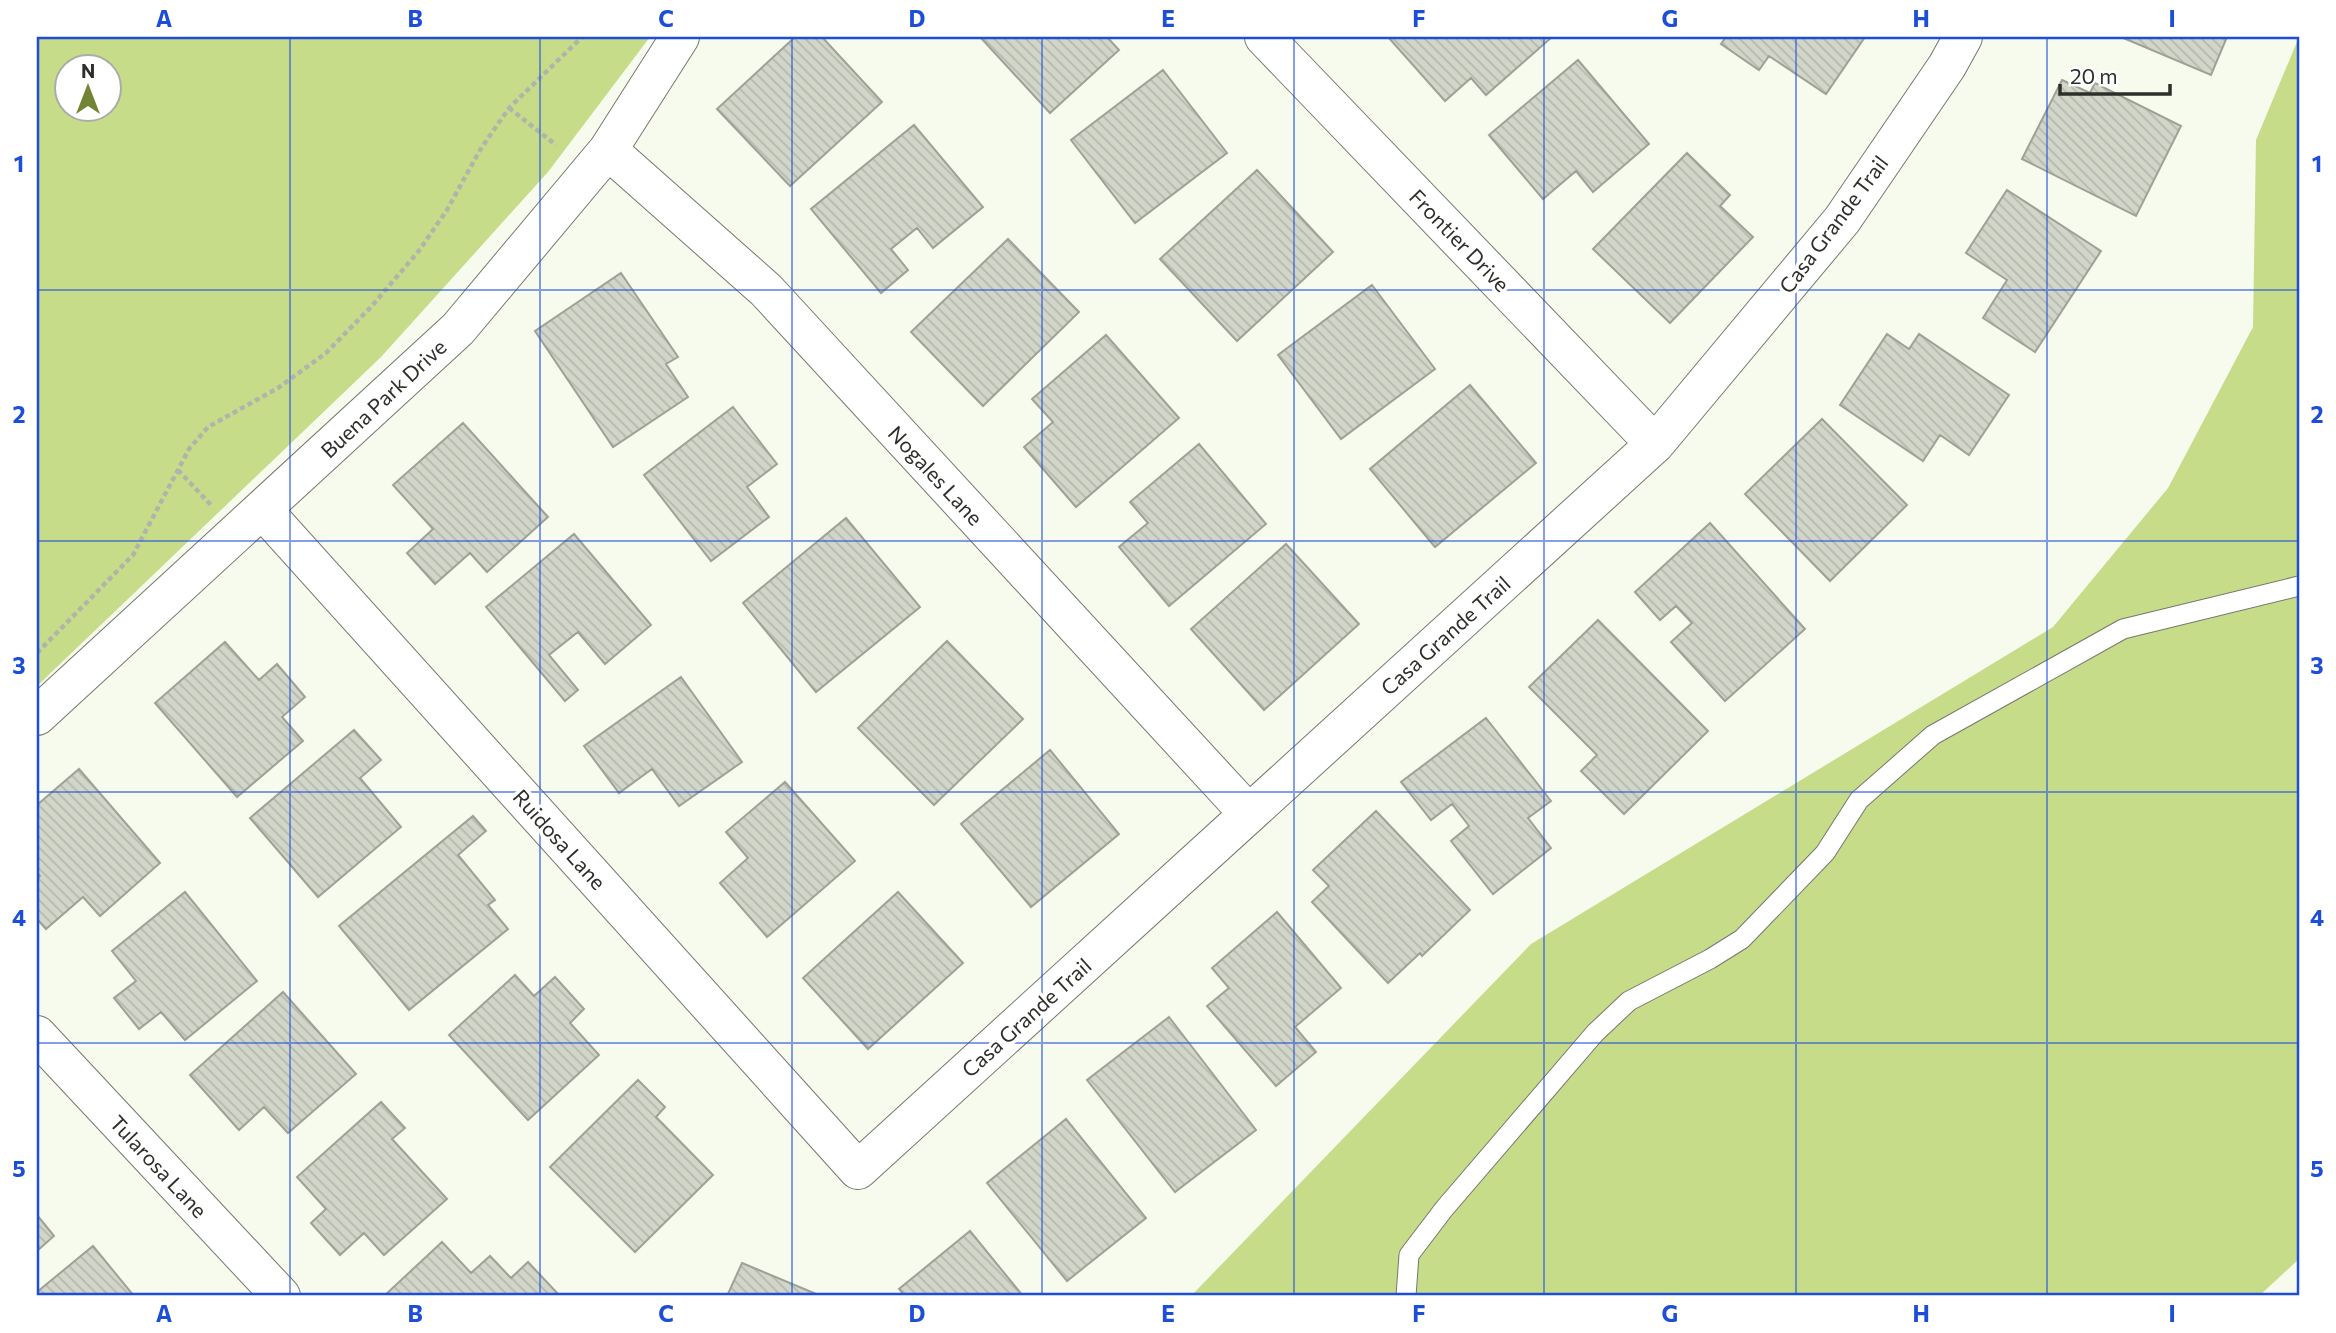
<svg xmlns="http://www.w3.org/2000/svg" width="2336" height="1333" font-family="Commissioner,sans-serif">
  <style>
    .green { fill: #c7dc89; fill-rule: evenodd }
    .building { fill: url(#building-back-hatch); stroke: #9ea296; stroke-width: 2 }
    .lines { fill: none; stroke-linecap: round; stroke-linejoin: round }
    .service-casing { stroke: #75786d; stroke-width: 21 }
    .minor-casing { stroke: #75786d; stroke-width: 40 }
    .path { stroke: #b1b4aa; stroke-width: 4.5; stroke-dasharray: 5 3.5; stroke-linecap: butt }
    .service { stroke: #fff; stroke-width: 19 }
    .minor { stroke: #fff; stroke-width: 38 }
    .grid { fill: none; stroke: #1d4ed8; stroke-width: 2; stroke-opacity: 0.55 }
    .labels { text-anchor: middle; dominant-baseline: central; stroke-width: 7; stroke-linejoin: round; paint-order: stroke }
    .street-label { font-size: 21px; fill: #2d2f2a; stroke: #fff }
    .neatline { fill: none; stroke: #1d4ed8; stroke-width: 2.5 }
    .grid-label { font-size: 23px; text-anchor: middle; font-weight: bold; fill: #1d4ed8 }
  </style>
  <defs>
    <pattern id="building-back-hatch" width="6" height="6" patternUnits="userSpaceOnUse" patternTransform="scale(1.75)"><rect width="6" height="6" fill="#d2d6c9"/><path d="M-1 5l2 2M0 0l6 6M5-1l2 2" fill="none" stroke="#b5b8ad"/></pattern>
  </defs>
  <rect width="100%" height="100%" fill="#f7fbee"/>
  <path class="green" d="M37,37h613l-102,135 -167,185 -344,329zM66,66h42v42h-42z
    M2299,37v1222l-40,37h-1068l340,-352 522,-317 115,-139 85,-161 3,-187z"/>
  <path class="building" d="M795,37h27l60,65 -92,84 -73,-77z
    M980,37h127l12,13 -69,63z
    M1388,37h164l-66,58 -15,-17 -26,23z
    M1726,37h139l-39,57 -57,-38 -10,14 -38,-26z
    M2121,37h106l-16,38z
    M1578,60l71,84 -56,48 -17,-21 -33,28 -54,-64z
    M1163,70l64,83 -92,70 -64,-83z
    M2062,80l28,13 5,-10 86,43 -45,90 -114,-57z
    M914,125l69,82 -50,41 -16,-20 -26,21 17,21 -27,23 -70,-84z
    M1687,153l43,42 -10,11 33,31 -83,86 -77,-74z
    M1257,170l76,82 -96,89 -77,-82z
    M2007,190l94,61 -66,101 -52,-34 24,-38 -41,-27z
    M1008,239l71,73 -96,94 -72,-74z
    M621,273l57,84 -12,7 22,33 -75,50 -78,-116z
    M1372,285l63,84 -94,70 -63,-84z
    M1887,334l22,15 10,-15 90,61 -40,60 -29,-20 -17,26 -83,-56z
    M1106,335l73,83 -103,89 -52,-60 29,-25 -21,-23z
    M1470,385l66,78 -101,84 -65,-78z
    M733,407l44,57 -30,23 22,30 -58,44 -67,-86z
    M1822,419l85,86 -77,76 -85,-87z
    M463,423l85,94 -61,55 -17,-19 -35,31 -28,-31 26,-24 -40,-44z
    M1199,444l67,80 -97,82 -50,-59 29,-24 -18,-21z
    M846,518l74,89 -104,85 -73,-89z
    M1710,523l95,106 -80,72 -54,-59 21,-19 -16,-17 -16,14 -25,-28z
    M574,534l77,91 -46,39 -27,-32 -29,23 29,35 -13,11 -79,-94z
    M1286,544l73,80 -95,86 -73,-81z
    M1598,620l110,111 -84,83 -43,-43 16,-16 -68,-68z
    M947,641l76,78 -89,86 -76,-77z
    M225,642l34,38 18,-16 28,33 -23,20 21,24 -66,56 -82,-94z
    M681,677l61,85 -63,44 -27,-37 -33,24 -35,-47z
    M1486,718l65,83 -23,17 23,30 -58,46 -42,-53 18,-15 -17,-22 -21,16 -30,-38z
    M354,730l27,30 -21,18 41,49 -83,70 -68,-79z
    M1050,750l69,84 -88,73 -70,-83z
    M79,769l81,94 -60,53 -17,-19 -37,32 -9,-10v-40l3,-3 -3,-4v-67z
    M785,782l70,79 -88,76 -47,-54 28,-25 -22,-26z
    M1376,811l94,99 -48,46 -2,-3 -32,30 -76,-81 17,-16 -16,-16z
    M473,816l13,15 -28,24 37,45 -7,5 20,24 -99,81 -70,-84z
    M185,892l72,89 -72,59 -24,-28 -22,17 -25,-31 22,-17 -24,-30z
    M898,892l65,71 -95,86 -65,-71z
    M1277,912l64,76 -46,39 21,25 -40,34 -69,-80 22,-18 -17,-20z
    M515,975l19,21 21,-19 29,32 -14,14 29,32 -71,65 -79,-85z
    M283,992l73,82 -68,59 -24,-26 -25,23 -49,-55z
    M1169,1017l87,113 -81,62 -88,-112z
    M638,1080l27,27 -9,10 57,58 -78,77 -85,-85z
    M381,1102l24,26 -13,11 55,60 -63,56 -20,-22 -24,22 -29,-32 15,-14 -29,-32z
    M1066,1119l80,99 -79,63 -80,-98z
    M37,1215l17,21 -17,15z
    M970,1231l53,65h-118l-6,-7z
    M442,1242l29,31 19,-17 21,22 17,-16 32,34h-176z
    M93,1246l41,50h-97v-4z
    M742,1263l79,33h-94z"/>
  <g class="lines">
    <g class="service-casing">
      <path id="service" d="M1406,1296l3,-41 35,-46 151,-176 34,-32 81,-42 32,-20 83,-86 34,-53 74,-65 190,-106 176,-43"/>
    </g>
    <g class="minor-casing">
      <path id="minor" d="M1264,37l391,407
        M608,150l158,140 483,524
        M262,509l596,661 797,-726 187,-224 105,-154 16,-29
        M37,716l421,-387 150,-179 72,-113
        M37,1035l244,261"/>
    </g>
    <path class="path" d="M509,108l47,37
      M178,470l33,35
      M37,653l96,-98 56,-106 19,-22 70,-39 48,-35 44,-45 48,-56 29,-42 33,-60 29,-42 73,-71"/>
    <use href="#service" class="service"/>
    <use href="#minor" class="minor"/>
  </g>
  <path class="grid" d="M290,37v1259M540,37v1259M792,37v1259M1042,37v1259M1294,37v1259M1544,37v1259M1796,37v1259M2047,37v1259M37,290h2262M37,541h2262M37,792h2262M37,1043h2262"/>
  <g class="labels">
    <g class="street-label">
      <text transform="translate(1833 224) rotate(-53)">Casa Grande Trail</text>
      <text transform="translate(1460 240) rotate(46)">Frontier Drive</text>
      <text transform="translate(383 398) rotate(-43)">Buena Park Drive</text>
      <text transform="translate(936 475) rotate(47)">Nogales Lane</text>
      <text transform="translate(1445 635) rotate(-42)">Casa Grande Trail</text>
      <text transform="translate(560 839) rotate(48)">Ruidosa Lane</text>
      <text transform="translate(1026 1017) rotate(-42)">Casa Grande Trail</text>
      <text transform="translate(159 1166) rotate(47)">Tularosa Lane</text>
    </g>
  </g>
  <rect width="2336" height="1333" fill="none" stroke="#ffffff" stroke-width="77"/>
  <g transform="translate(88 88)"><circle r="33" fill="#ffffff" stroke="#abacaa" stroke-width="2"/>
  <path d="M0-5L12 26L0 18L-12 26Z" fill="#738535"/>
  <text y="-10" font-size="19" font-weight="bold" text-anchor="middle" fill="#2d2f2a">N</text>
  </g>
  <path d="M2060 84v10h110v-10" fill="none" stroke="#2d2f2a" stroke-width="3.5"/>
  <text x="2070" y="84" font-size="21" fill="#2d2f2a" stroke="#ffffff" stroke-width="5" paint-order="stroke">20 m</text>
  <rect x="38" y="38" width="2260" height="1256" class="neatline"/>
  <g class="grid-label">
    <text x="164" y="27">A</text>
    <text x="415" y="27">B</text>
    <text x="666" y="27">C</text>
    <text x="917" y="27">D</text>
    <text x="1168" y="27">E</text>
    <text x="1419" y="27">F</text>
    <text x="1670" y="27">G</text>
    <text x="1921" y="27">H</text>
    <text x="2172" y="27">I</text>
    <text x="19" y="172">1</text>
    <text x="2317" y="172">1</text>
    <text x="19" y="423">2</text>
    <text x="2317" y="423">2</text>
    <text x="19" y="674">3</text>
    <text x="2317" y="674">3</text>
    <text x="19" y="926">4</text>
    <text x="2317" y="926">4</text>
    <text x="19" y="1177">5</text>
    <text x="2317" y="1177">5</text>
    <text x="164" y="1322">A</text>
    <text x="415" y="1322">B</text>
    <text x="666" y="1322">C</text>
    <text x="917" y="1322">D</text>
    <text x="1168" y="1322">E</text>
    <text x="1419" y="1322">F</text>
    <text x="1670" y="1322">G</text>
    <text x="1921" y="1322">H</text>
    <text x="2172" y="1322">I</text>
  </g>
</svg>
